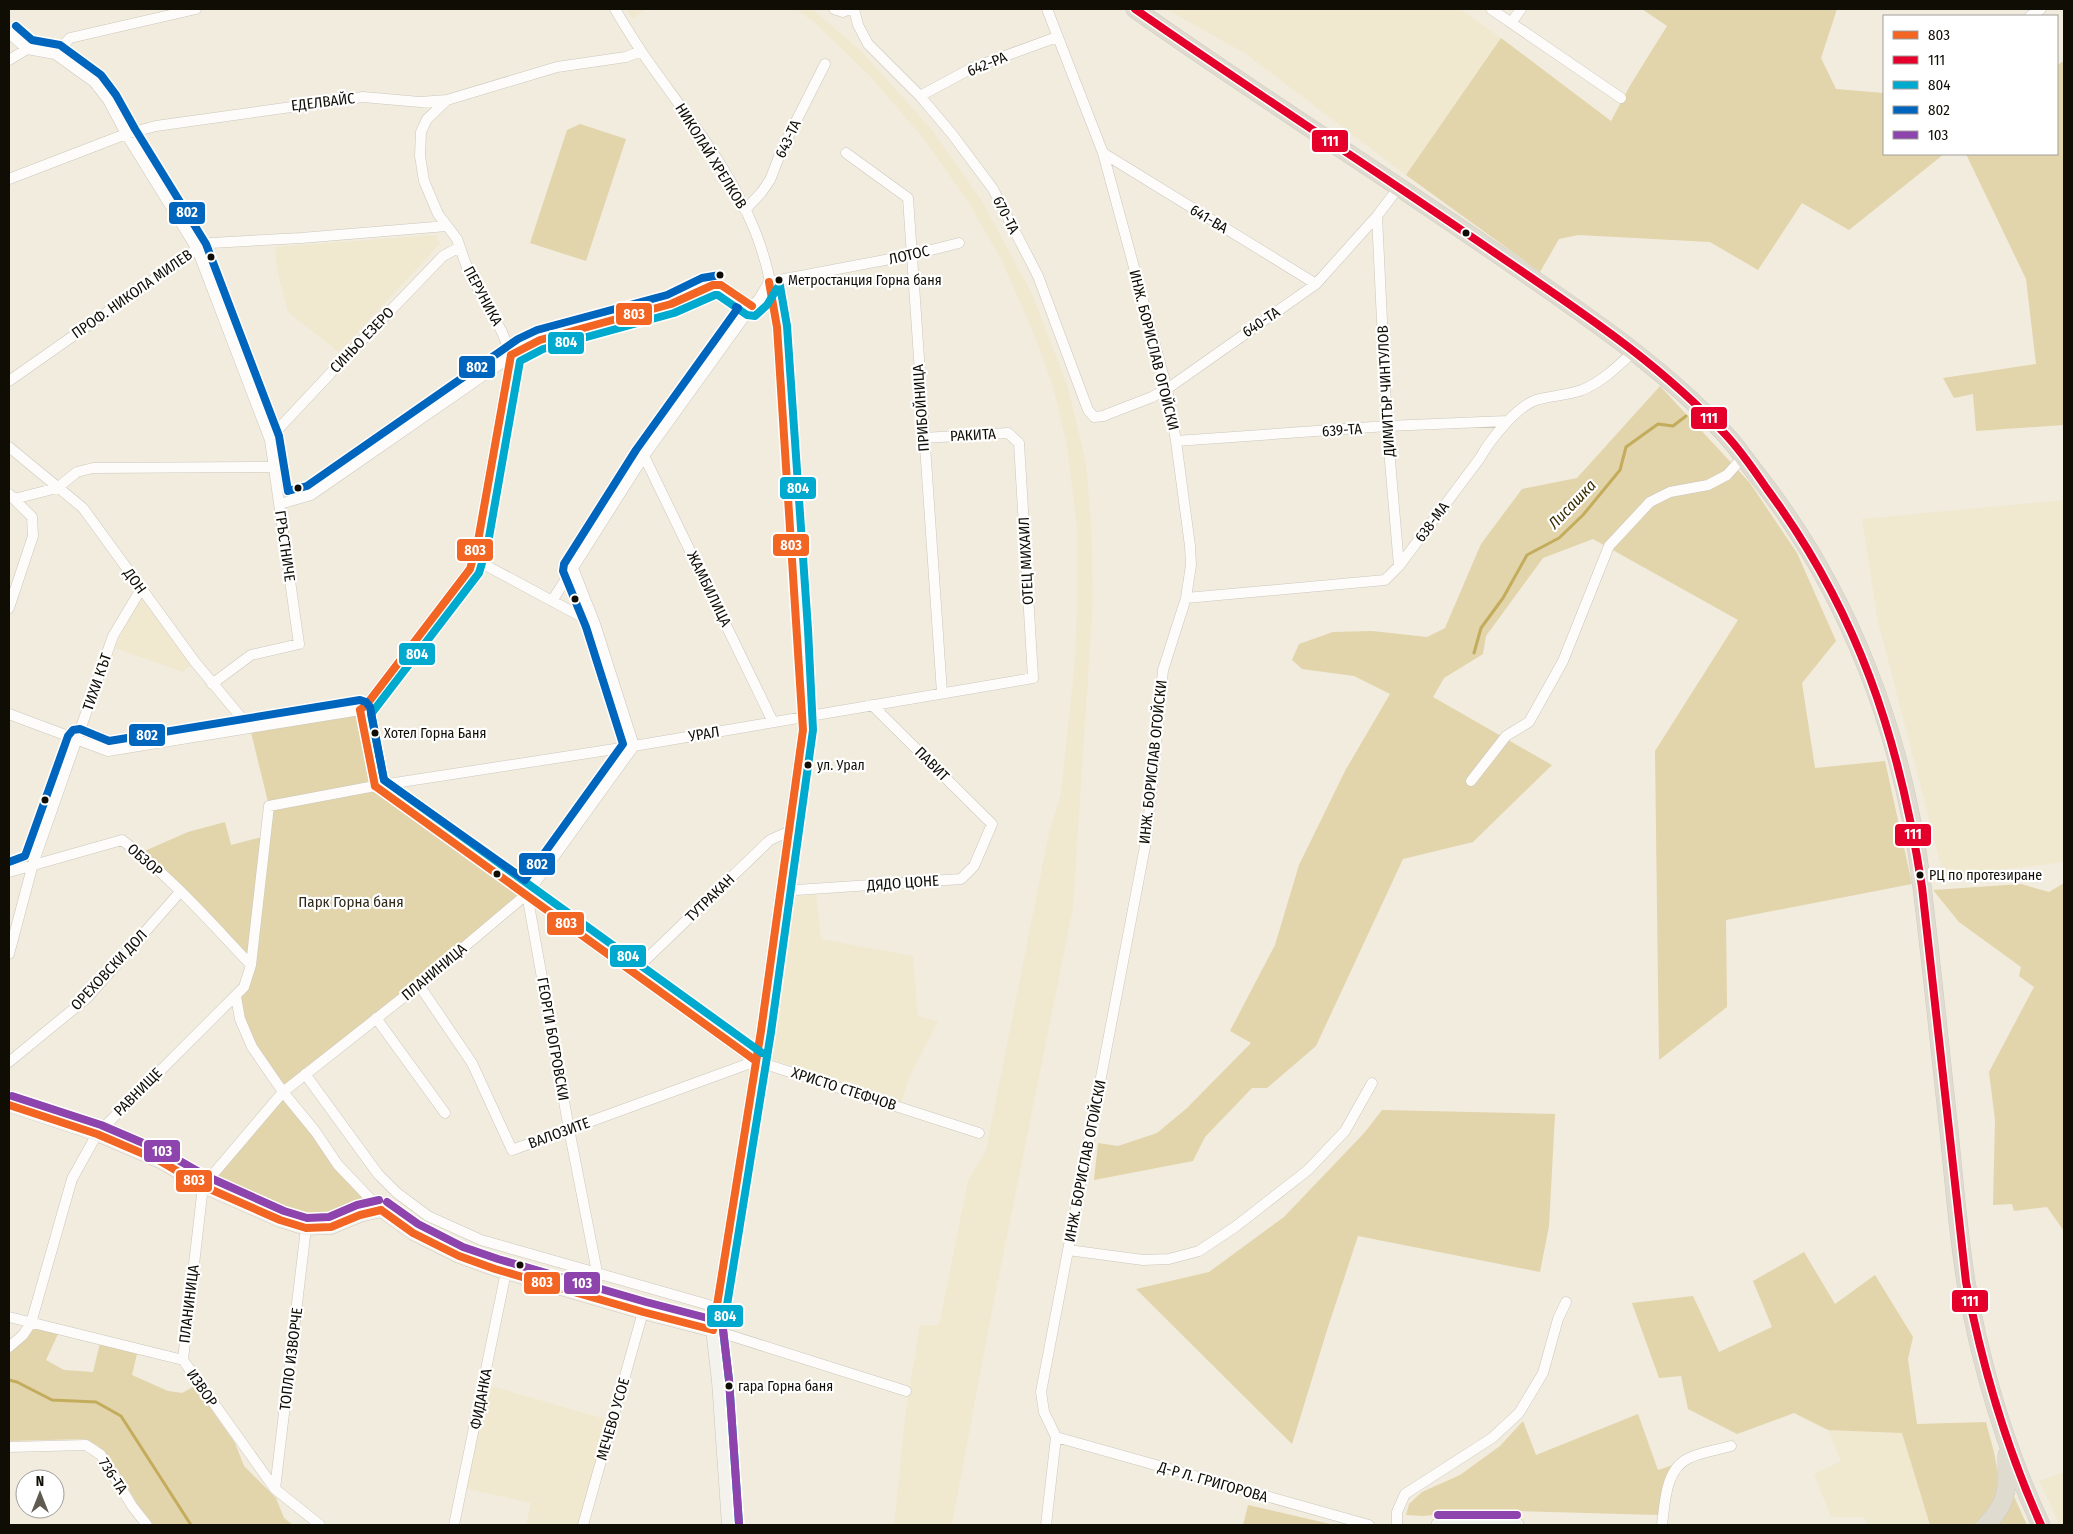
<svg xmlns="http://www.w3.org/2000/svg" width="2073" height="1534" font-family="'Fira Sans Condensed',sans-serif">
  <style>
    .built { fill: #f0e8cf }
    .green { fill: #e2d4ab }
    .lines { fill: none; stroke-linecap: round; stroke-linejoin: round }
    .stream { stroke: #c3ac5b; stroke-width: 3 }
    .street-casing { stroke: #cbc7bc; stroke-width: 11 }
    .secondary-casing { stroke: #cbc7bc; stroke-width: 15 }
    .highway-casing { stroke: #cfccc6; stroke-width: 19 }
    .street { stroke: #fdfcfa; stroke-width: 10 }
    .secondary { stroke: #f4f2ed; stroke-width: 14 }
    .highway { stroke: #dfdbcf; stroke-width: 18 }
    .bus-1-casing { stroke: #fff; stroke-width: 11 }
    .bus-2-casing { stroke: #fff; stroke-width: 11 }
    .bus-3-casing { stroke: #fff; stroke-width: 11 }
    .bus-4-casing { stroke: #fff; stroke-width: 11 }
    .bus-5-casing { stroke: #fff; stroke-width: 11 }
    .bus-1 { stroke: #f26522; stroke-width: 8 }
    .bus-2 { stroke: #e4002b; stroke-width: 8 }
    .bus-3 { stroke: #00a9ce; stroke-width: 8 }
    .bus-4 { stroke: #0065bd; stroke-width: 8 }
    .bus-5 { stroke: #8e44ad; stroke-width: 8 }
    .bus-dot { fill: #100d05; stroke: #fff; stroke-width: 2 }
    .labels { text-anchor: middle; dominant-baseline: central; stroke-width: 4.5; stroke-linejoin: round; paint-order: stroke }
    .bus-label { font-size: 14px; fill: #100d05; stroke: #fff; text-anchor: start }
    .street-label { font-size: 15px; fill: #100d05; stroke: #fff }
    .park-label { font-size: 15px; fill: #2f2918; stroke: #fff }
    .water-label { font-size: 16px; font-style: italic; fill: #3a2d00; stroke: #fff }
    .line-badge { stroke: #fff; stroke-width: 2 }
    .badge-label { font-size: 14px; text-anchor: middle; font-weight: bold; fill: #fff }
  </style>
  <rect width="100%" height="100%" fill="#f1ecdd"/>
  <path class="built" d="M626,9h19l-12,10z
    M796,9h16l51,44 69,77 50,71 50,93 35,90 19,79 5,60 2,77 -20,308 -81,402 -40,215h-58l12,-117 14,-83h19l29,-144 18,-31 63,-317 12,-39 13,-124 3,-56v-87l-10,-81 -14,-60 -20,-54 -32,-73 -33,-57 -44,-63 -54,-63 -55,-53z
    M1166,9h294l41,29 -95,137 -160,-121z
    M436,235l4,9 -101,108 -51,-40 -10,-38 -4,-27z
    M2064,500v362l-120,15 -67,-260 -15,-98z
    M144,587l53,72 -14,13 -68,-24z
    M816,894l5,45 92,17 5,60 20,5 -28,55 -9,27 -139,-47 28,-158z
    M484,1384l128,37 -29,104h-57l5,-22 -68,-15z
    M1828,1430l78,2 24,93h-62l-4,-8h-33l-17,-43 27,-13z
    M2064,1472v53h-4l-21,-44z"/>
  <path class="green" d="M1642,9h195l-16,49 15,31 48,4v61h60l-95,76 -47,-27 -44,67 -48,-28 -132,-7 -19,4 -19,33 -134,-97 95,-137 110,83 20,-37 36,-58z
    M2064,61v364l-88,6 -3,-37 -19,4 -11,-20 93,-14 -10,-85 -60,-125h91v-89z
    M580,124l46,15 -40,122 -56,-18 37,-113z
    M1660,386l90,97 47,70 39,88 -34,42 13,85 70,-7 27,123 -186,36 1,87 -68,53 -4,-309 83,-131 -145,-81 -50,19 -57,78 -3,18 -39,24 -11,19 119,68 -79,77 -70,17 -87,187 -49,42h-15l-47,49 -12,24 -99,19 4,-37 20,3 39,-13 30,-25 64,-65 -21,-12 45,-86 24,-80 46,-94 45,-77 -36,-18 -52,-7 -10,-9 7,-16 34,-12 39,-1 55,6 18,-9 36,-84 41,-55 55,-11z
    M360,710l15,76 152,108 -243,198 97,118 -75,18 -103,-42 80,-94 -31,-45 -16,-50 15,-32 -111,-112 48,-21 37,-10 6,23 35,-9 3,-30 -19,-78z
    M2064,883v348l-17,-24 -33,4 -2,-7 -19,1 2,-85 -6,-48 45,-85 -15,-11 2,-9 -62,-45 -26,-32 88,-6 28,8z
    M1382,1110l173,4 -6,112 -9,46 -182,-36 -30,91 -36,117 -156,-155 73,-17 75,-55 81,-85z
    M1804,1252l31,52 40,-29 38,62 -5,22 9,65 69,-2c7,29 25,74 -4,96 -2,2 -6,6 -9,7 -7,3 -34,0 -43,0l-28,-92 -74,-3 -34,-17 -57,21 -49,-25 -7,-33 -22,2 -27,-75 61,-7 26,56 53,-25 -19,-46z
    M34,1328l24,6 -12,26 18,10 29,2 7,-29 37,11 -5,21 36,16 14,2 13,-7 40,57 9,23 32,32 8,20 9,7h-139l-17,-21 -19,-33 -20,-25 -13,-7 -76,2v-88z
    M1638,1414l20,56 15,-5 -9,21 -6,29 -176,-5 -59,6 -17,-1 3,-11 13,-12 38,-17 40,-29 23,-25 13,34z
    M2011,1490l16,35h-34z
    M1248,1505l86,20h-91z"/>
  <g class="lines">
    <path class="stream" d="M1474,653l7,-25 22,-30 24,-43 32,-17 24,-23 37,-45 6,-23 32,-23 15,2 13,-10
      M9,1380l8,2 35,18 44,2 25,14 70,109"/>
    <g class="street-casing">
      <path id="street" d="M615,9c8,14 17,28 26,42 40,58 87,113 114,180 12,30 19,64 22,96l21,303 5,100 -42,301 -48,299 193,61
        M834,9l9,3 7,-3
        M854,9l4,16 10,19 52,52 32,38 41,55 45,87 50,134 6,7 9,-1 49,-19 15,-8 149,-105 61,-68 22,-29
        M1491,9l130,89
        M2030,16l11,-7
        M1511,23l10,-14
        M9,33l18,16 28,5 39,28 14,18 18,34 71,115 73,191 29,204 -48,11 -39,29
        M55,54l15,-16 126,-29
        M9,60l18,-11
        M920,96l52,-28 85,-31
        M846,153l62,45 34,495
        M1103,153l213,131
        M9,179l117,-45 30,-8 207,-29 57,5 27,-2 110,-33 69,-10 15,-6
        M745,210l16,-17 9,-13 12,-31 43,-85
        M1377,216l10,210 12,140
        M769,282l142,-27 48,-12
        M9,381l188,-132 14,-6 90,-5 146,-12
        M270,440l12,-15 60,-64 101,-105 17,-9
        M1176,441l211,-15 120,-5
        M9,447l74,61 112,154 55,66
        M644,456l129,266
        M9,494l23,23 1,19 -24,72
        M14,499l43,-11 20,-16 16,-4 181,-1
        M280,504l31,-9 218,-151 142,-40 42,-19h8l31,21
        M474,559l121,65
        M573,568l22,56 39,122
        M1186,598l199,-18 14,-14 81,-108c10,-18 36,-51 56,-58 14,-4 32,-5 46,-10 20,-8 36,-24 52,-39
        M552,601l92,-145 108,-150 7,-7 10,-17
        M360,710l15,76
        M9,714l99,37 252,-41 7,-6 103,-135 8,-28 33,-186 -9,-23 -33,-59 -12,-34 -19,-25 -14,-33 -4,-25 1,-24 6,-13 20,-19
        M1471,781l35,-45 23,-14 34,-61 46,-115 41,-44 20,-10 38,-7 19,-10 16,-18
        M375,786l381,275 223,72
        M9,872l113,-32c48,36 88,82 129,125
        M781,891l180,-12 13,-13 18,-42 -120,-119
        M527,894l42,235 28,143
        M9,954l24,-90 80,-228 28,-47
        M634,971l136,-131 20,-9
        M419,985l53,78 40,87 244,-89
        M236,997l4,22 12,28 31,45 32,39 23,34 43,45
        M376,1018l69,95
        M9,1062l78,-64 93,-106
        M305,1074l73,100 19,19 31,23 53,24 235,67
        M1068,1250l75,10 26,-1 30,-8 36,-24 73,-57 37,-39 27,-48
        M9,1317l174,43 92,129 45,36
        M9,1347l14,-12 8,-12 41,-144 25,-45 147,-147 7,-22 18,-159 106,-20 259,-40 399,-68 -14,-235 -11,-10 -85,5
        M183,1360l20,-174 80,-94 136,-107 108,-91 107,-148
        M1056,1437l313,88
        M9,1447l77,-2 15,10 31,51 15,19
        M275,1489l31,-261
        M454,1525l52,-253
        M583,1525l60,-213
        M1046,1525l10,-88 -12,-25 -3,-20 106,-556 16,-166 23,-72 5,-33 -1,-19 -14,-105 -9,-52 -64,-236 -56,-144
        M1397,1525v-13l8,-18 87,-56 27,-25 24,-40 15,-54 8,-17
        M1662,1525c3,-22 3,-56 27,-67 12,-6 28,-8 42,-12"/>
    </g>
    <g class="secondary-casing">
      <path id="secondary" d="M9,1105l88,29 63,27 43,25 77,34 26,8 25,-1 29,-12 21,-5 32,23 46,23 36,13 148,43 70,18 6,51 10,144
        M1438,1525h79"/>
    </g>
    <g class="highway-casing">
      <path id="highway" d="M1135,9c126,89 257,171 384,260 72,50 146,100 206,165 11,12 20,25 29,37 95,119 150,266 168,416 10,81 18,163 27,244 5,50 9,101 17,151 15,84 39,166 75,243
        M1986,1525c24,-24 21,-39 21,-70"/>
    </g>
    <use href="#street" class="street"/>
    <use href="#secondary" class="secondary"/>
    <use href="#highway" class="highway"/>
    <g class="bus-1-casing">
      <path id="bus-1" d="M511,355l29,-15 131,-36 42,-19h8l31,21
        M360,710l7,-6 103,-135 8,-28 33,-186
        M360,710l15,76
        M375,786l381,275
        M9,1105l88,29 63,27 43,25 77,34 26,8 25,-1 29,-12 21,-5
        M381,1210l32,23 46,23 36,13 148,43 70,18
        M713,1330l48,-299 42,-301 -26,-403 -8,-45"/>
    </g>
    <g class="bus-2-casing">
      <path id="bus-2" d="M1135,9c120,84 243,163 363,246 80,55 162,108 228,180 15,16 28,35 41,54 91,123 132,248 155,398l44,395c16,84 40,165 75,243"/>
    </g>
    <g class="bus-3-casing">
      <path id="bus-3" d="M762,1053l-378,-273 -13,-66 108,-141 9,-30 32,-182 23,-12 131,-36 41,-18h3l29,20 8,1 12,-11 11,-18
        M739,1524l-10,-144 -6,-50 48,-298 42,-302 -5,-101 -21,-303 -8,-46"/>
    </g>
    <g class="bus-4-casing">
      <path id="bus-4" d="M16,26l16,14 28,5 41,30 15,20 19,34 71,115 73,192 9,55 19,-5 211,-147 19,-9 130,-35 35,-17 18,-3
        M9,862l16,-6 43,-120 5,-6 7,-1 29,12 251,-41 6,2 4,5 14,73 141,100 98,-136 -37,-117 -23,-56 1,-7 72,-114 102,-142 -2,-1"/>
    </g>
    <g class="bus-5-casing">
      <path id="bus-5" d="M12,1096l89,29 63,27 44,25 76,34 23,7 22,-1 28,-12 22,-5
        M387,1202l31,22 45,23 35,12 148,43 69,18
        M723,1329l6,51 10,144
        M1438,1515h79"/>
    </g>
    <use href="#bus-1" class="bus-1"/>
    <use href="#bus-2" class="bus-2"/>
    <use href="#bus-3" class="bus-3"/>
    <use href="#bus-4" class="bus-4"/>
    <use href="#bus-5" class="bus-5"/>
  </g>
  <g class="bus-dot">
    <circle cx="1466" cy="233" r="4.5"/>
    <circle cx="211" cy="257" r="4.5"/>
    <circle cx="720" cy="275" r="4.5"/>
    <circle cx="779" cy="280" r="4.5"/>
    <circle cx="298" cy="488" r="4.5"/>
    <circle cx="575" cy="599" r="4.5"/>
    <circle cx="375" cy="733" r="4.5"/>
    <circle cx="808" cy="765" r="4.5"/>
    <circle cx="45" cy="800" r="4.5"/>
    <circle cx="497" cy="874" r="4.5"/>
    <circle cx="1920" cy="875" r="4.5"/>
    <circle cx="520" cy="1265" r="4.5"/>
    <circle cx="729" cy="1386" r="4.5"/>
  </g>
  <g class="labels">
    <g class="bus-label">
      <text x="788" y="280">Метростанция Горна баня</text>
      <text x="384" y="733">Хотел Горна Баня</text>
      <text x="817" y="765">ул. Урал</text>
      <text x="1929" y="875">РЦ по протезиране</text>
      <text x="738" y="1386">гара Горна баня</text>
    </g>
    <g class="street-label">
      <text transform="translate(987 64) rotate(-22)">642-РА</text>
      <text transform="translate(323 102) rotate(-7)">ЕДЕЛВАЙС</text>
      <text transform="translate(788 139) rotate(-65)">643-ТА</text>
      <text transform="translate(711 156) rotate(58)">НИКОЛАЙ ХРЕЛКОВ</text>
      <text transform="translate(1006 215) rotate(63)">670-ТА</text>
      <text transform="translate(1209 219) rotate(31)">641-ВА</text>
      <text transform="translate(909 255) rotate(-13)">ЛОТОС</text>
      <text transform="translate(132 294) rotate(-35)">ПРОФ. НИКОЛА МИЛЕВ</text>
      <text transform="translate(483 296) rotate(62)">ПЕРУНИКА</text>
      <text transform="translate(1261 322) rotate(-34)">640-ТА</text>
      <text transform="translate(362 340) rotate(-46)">СИНЬО ЕЗЕРО</text>
      <text transform="translate(1154 350) rotate(76)">ИНЖ. БОРИСЛАВ ОГОЙСКИ</text>
      <text transform="translate(1386 391) rotate(-93)">ДИМИТЪР ЧИНТУЛОВ</text>
      <text transform="translate(921 408) rotate(-94)">ПРИБОЙНИЦА</text>
      <text transform="translate(1342 430) rotate(-4)">639-ТА</text>
      <text transform="translate(973 435) rotate(-3)">РАКИТА</text>
      <text transform="translate(1432 522) rotate(-53)">638-МА</text>
      <text transform="translate(285 546) rotate(82)">ГРЪСТНИЧЕ</text>
      <text transform="translate(1026 561) rotate(-93)">ОТЕЦ МИХАИЛ</text>
      <text transform="translate(135 581) rotate(54)">ДОН</text>
      <text transform="translate(709 589) rotate(64)">ЖАМБИЛИЦА</text>
      <text transform="translate(97 682) rotate(-71)">ТИХИ КЪТ</text>
      <text transform="translate(704 734) rotate(-10)">УРАЛ</text>
      <text transform="translate(1153 762) rotate(-84)">ИНЖ. БОРИСЛАВ ОГОЙСКИ</text>
      <text transform="translate(932 764) rotate(45)">ПАВИТ</text>
      <text transform="translate(145 860) rotate(41)">ОБЗОР</text>
      <text transform="translate(903 883) rotate(-4)">ДЯДО ЦОНЕ</text>
      <text transform="translate(710 898) rotate(-44)">ТУТРАКАН</text>
      <text transform="translate(109 970) rotate(-47)">ОРЕХОВСКИ ДОЛ</text>
      <text transform="translate(434 972) rotate(-40)">ПЛАНИНИЦА</text>
      <text transform="translate(553 1039) rotate(80)">ГЕОРГИ БОГРОВСКИ</text>
      <text transform="translate(844 1089) rotate(18)">ХРИСТО СТЕФЧОВ</text>
      <text transform="translate(138 1092) rotate(-45)">РАВНИЩЕ</text>
      <text transform="translate(559 1133) rotate(-20)">ВАЛОЗИТЕ</text>
      <text transform="translate(1085 1161) rotate(-79)">ИНЖ. БОРИСЛАВ ОГОЙСКИ</text>
      <text transform="translate(189 1304) rotate(-83)">ПЛАНИНИЦА</text>
      <text transform="translate(291 1359) rotate(-83)">ТОПЛО ИЗВОРЧЕ</text>
      <text transform="translate(202 1388) rotate(55)">ИЗВОР</text>
      <text transform="translate(481 1399) rotate(-79)">ФИДАНКА</text>
      <text transform="translate(613 1419) rotate(-74)">МЕЧЕВО УСОЕ</text>
      <text transform="translate(113 1476) rotate(57)">736-ТА</text>
      <text transform="translate(1213 1482) rotate(16)">Д-Р Л. ГРИГОРОВА</text>
    </g>
    <g class="park-label">
      <text x="351" y="902">Парк Горна баня</text>
    </g>
    <g class="water-label">
      <text transform="translate(1572 504) rotate(-46)">Лисашка</text>
    </g>
  </g>
  <g class="line-badge">
    <rect x="1311" y="129" width="38" height="24" rx="5" fill="#e4002b"/>
    <rect x="168" y="201" width="38" height="24" rx="5" fill="#0065bd"/>
    <rect x="615" y="302" width="38" height="24" rx="5" fill="#f26522"/>
    <rect x="547" y="331" width="38" height="24" rx="5" fill="#00a9ce"/>
    <rect x="458" y="355" width="38" height="24" rx="5" fill="#0065bd"/>
    <rect x="1690" y="406" width="38" height="24" rx="5" fill="#e4002b"/>
    <rect x="779" y="476" width="38" height="24" rx="5" fill="#00a9ce"/>
    <rect x="772" y="533" width="38" height="24" rx="5" fill="#f26522"/>
    <rect x="456" y="538" width="38" height="24" rx="5" fill="#f26522"/>
    <rect x="398" y="642" width="38" height="24" rx="5" fill="#00a9ce"/>
    <rect x="128" y="723" width="38" height="24" rx="5" fill="#0065bd"/>
    <rect x="1894" y="823" width="38" height="24" rx="5" fill="#e4002b"/>
    <rect x="518" y="852" width="38" height="24" rx="5" fill="#0065bd"/>
    <rect x="546" y="911" width="39" height="25" rx="5" fill="#f26522"/>
    <rect x="609" y="944" width="38" height="24" rx="5" fill="#00a9ce"/>
    <rect x="143" y="1139" width="38" height="24" rx="5" fill="#8e44ad"/>
    <rect x="175" y="1169" width="38" height="24" rx="5" fill="#f26522"/>
    <rect x="523" y="1271" width="38" height="24" rx="5" fill="#f26522"/>
    <rect x="563" y="1271" width="38" height="24" rx="5" fill="#8e44ad"/>
    <rect x="1951" y="1289" width="38" height="24" rx="5" fill="#e4002b"/>
    <rect x="706" y="1304" width="38" height="24" rx="5" fill="#00a9ce"/>
  </g>
  <g class="badge-label">
    <text x="1330" y="146">111</text>
    <text x="187" y="217">802</text>
    <text x="634" y="319">803</text>
    <text x="566" y="347">804</text>
    <text x="477" y="372">802</text>
    <text x="1709" y="423">111</text>
    <text x="798" y="493">804</text>
    <text x="791" y="550">803</text>
    <text x="475" y="555">803</text>
    <text x="417" y="659">804</text>
    <text x="147" y="740">802</text>
    <text x="1913" y="839">111</text>
    <text x="537" y="869">802</text>
    <text x="566" y="928">803</text>
    <text x="628" y="961">804</text>
    <text x="162" y="1156">103</text>
    <text x="194" y="1185">803</text>
    <text x="542" y="1287">803</text>
    <text x="582" y="1288">103</text>
    <text x="1970" y="1306">111</text>
    <text x="725" y="1321">804</text>
  </g>
  <rect width="2073" height="1534" fill="none" stroke="#100d05" stroke-width="20"/>
  <rect x="1883" y="15" width="175" height="140" fill="#ffffff" stroke="#9f9e9b"/>
  <rect x="1893" y="31" width="25" height="8" fill="#f26522" stroke="#9f9e9b"/>
  <text x="1928" y="40" font-size="15" fill="#100d05">803</text>
  <rect x="1893" y="56" width="25" height="8" fill="#e4002b" stroke="#9f9e9b"/>
  <text x="1928" y="65" font-size="15" fill="#100d05">111</text>
  <rect x="1893" y="81" width="25" height="8" fill="#00a9ce" stroke="#9f9e9b"/>
  <text x="1928" y="90" font-size="15" fill="#100d05">804</text>
  <rect x="1893" y="106" width="25" height="8" fill="#0065bd" stroke="#9f9e9b"/>
  <text x="1928" y="115" font-size="15" fill="#100d05">802</text>
  <rect x="1893" y="131" width="25" height="8" fill="#8e44ad" stroke="#9f9e9b"/>
  <text x="1928" y="140" font-size="15" fill="#100d05">103</text>
  <g transform="translate(40 1494)"><circle r="24" fill="#ffffff" stroke="#9f9e9b"/>
  <path d="M0-4L9 19L0 12L-9 19Z" fill="#5f5b51"/>
  <text y="-8" font-size="14" font-weight="bold" text-anchor="middle" fill="#100d05">N</text>
  </g>
</svg>
